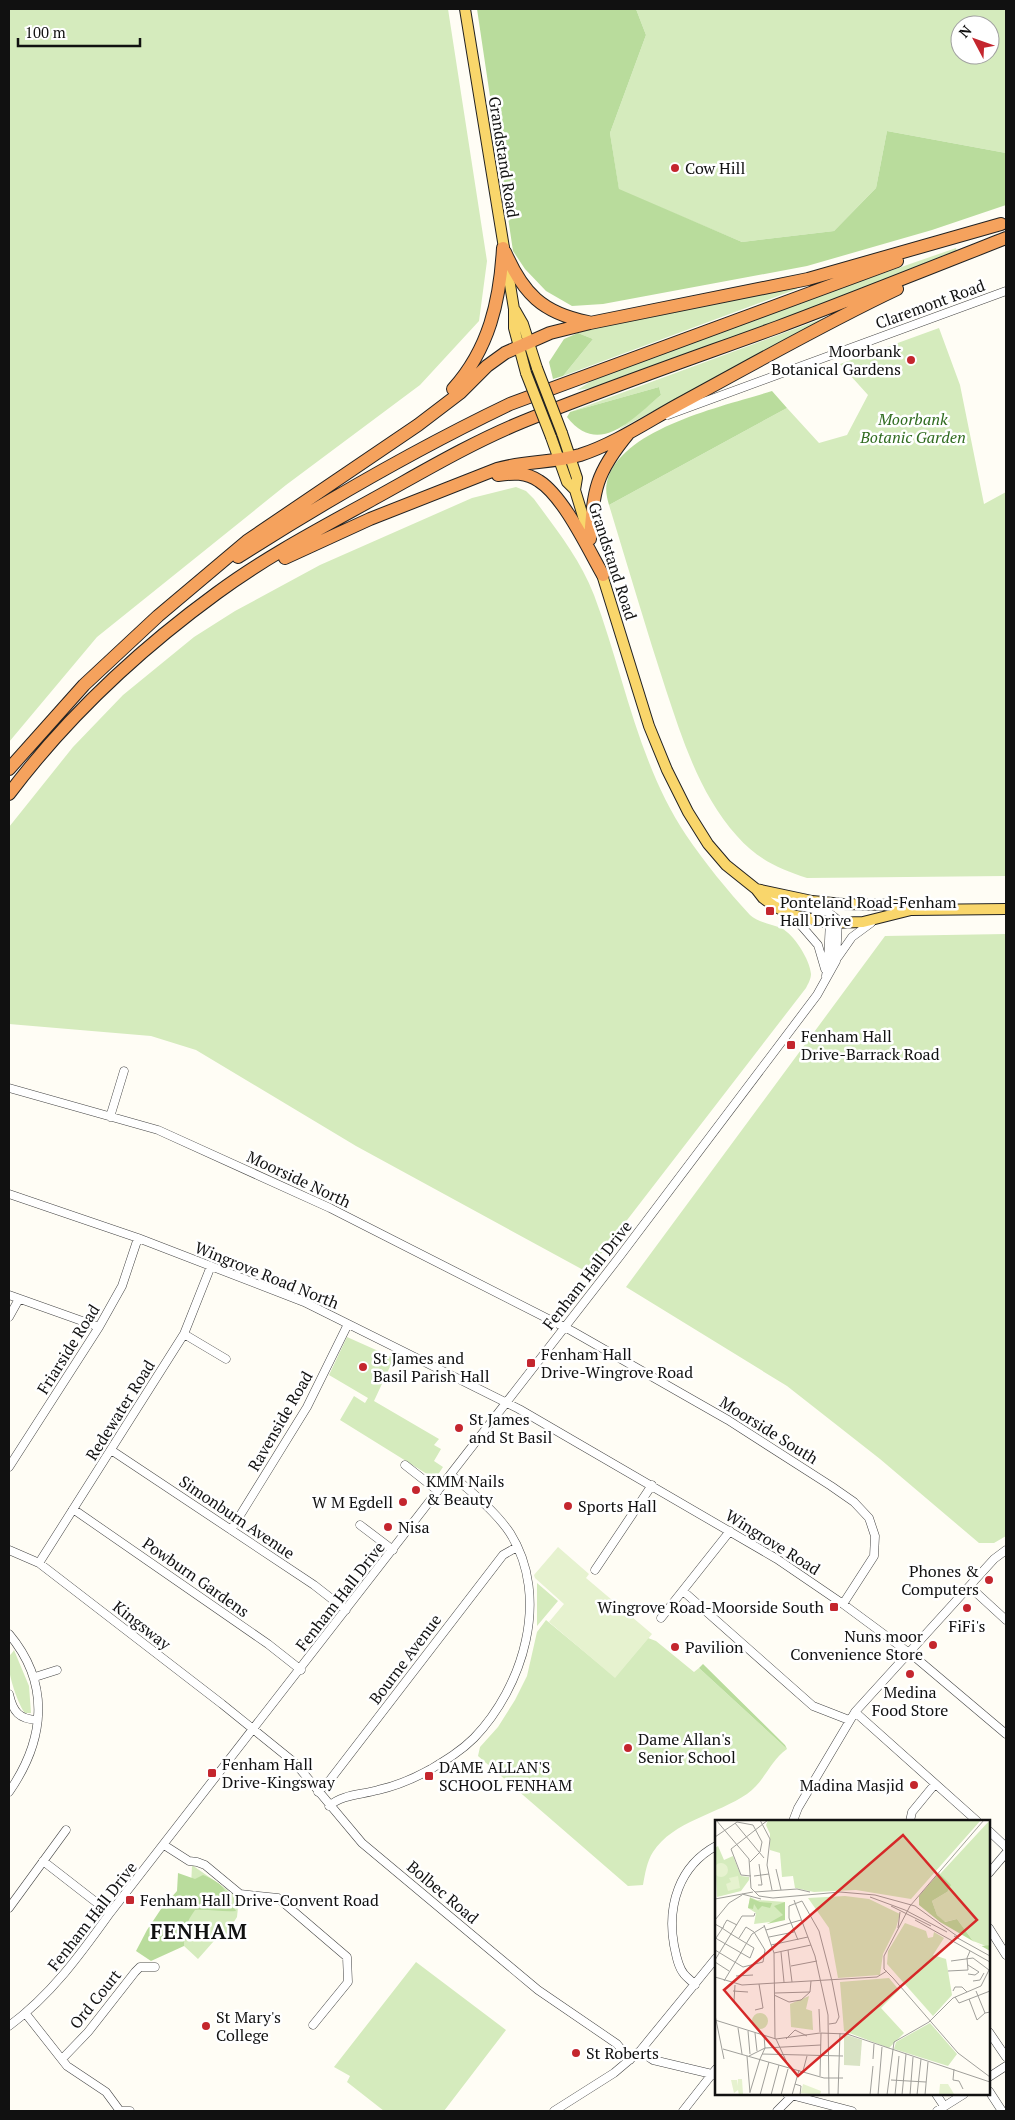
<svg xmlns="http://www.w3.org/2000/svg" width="1015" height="2120" font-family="'PT Serif',serif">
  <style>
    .green { fill: #d5ebbd; fill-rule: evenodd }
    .forest { fill: #b9dc9c }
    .pitch { fill: #e6f2cf }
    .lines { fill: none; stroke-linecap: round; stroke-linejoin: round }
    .minor-casing { stroke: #444; stroke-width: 9 }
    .major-casing { stroke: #222; stroke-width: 12 }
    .highway-casing { stroke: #222; stroke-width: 14 }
    .minor { stroke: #fff; stroke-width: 8 }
    .major { stroke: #f9d66b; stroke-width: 10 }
    .highway { stroke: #f5a25d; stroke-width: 12 }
    .major-bridge-casing { stroke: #222; stroke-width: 12; stroke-linecap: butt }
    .major-bridge { stroke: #f9d66b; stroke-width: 10 }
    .poi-dot { fill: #c4262e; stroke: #fff; stroke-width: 2 }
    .labels { text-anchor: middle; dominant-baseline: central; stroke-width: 5; stroke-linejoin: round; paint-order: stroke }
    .street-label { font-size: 16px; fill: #111; stroke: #fff }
    .poi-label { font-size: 16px; fill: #111; stroke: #fff; text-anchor: start }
    .park-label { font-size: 16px; font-style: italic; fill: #2f6b1f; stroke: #fff }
    .district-label { font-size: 21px; font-weight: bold; letter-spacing: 1px; fill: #111; stroke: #fff }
    .inset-road { fill: none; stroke: #a09f9a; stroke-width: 1 }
    .view { fill: #d62828; fill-opacity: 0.15; stroke: #d62828; stroke-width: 2.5 }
    .inset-edge { fill: none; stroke: #111; stroke-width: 2.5 }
  </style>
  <rect width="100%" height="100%" fill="#fffdf5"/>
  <path class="green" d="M9,9h439l39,252 -8,60 -59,64 -134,100 -189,152 -88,105z
    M636,9h370v144l-119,-22 -11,57 -42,43 -92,11 -123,-52 -9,-57 36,-98zM960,25h30v30h-30z
    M956,248l1,3 -104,43 -253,93 -23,3 21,-13 214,-79z
    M796,285l1,4 -234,87 30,-37 -15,-6 18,-7z
    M832,315l-214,115 43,-35 -2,-8 -89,25z
    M939,328l21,57 24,119 22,-12v384l-199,2c-28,-9 -50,-19 -70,-42 -37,-41 -54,-95 -71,-146 -20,-61 -38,-123 -57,-185l178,-97 32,35 28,-8 21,-40 -28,-31z
    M516,487l10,4 8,8c22,30 46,60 60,96 30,80 44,168 92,240 19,28 41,55 64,80 7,7 22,9 31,13 13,6 29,32 30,46 0,5 -3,10 -5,14l-219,284 -231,-126 -160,-96 -45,-14 -142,-12v-197l64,-80 50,-52 71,-58 41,-26 85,-46 152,-67z
    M1006,934v602l-12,7h-15l-99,-84 -93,-73 -161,-99 259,-351z
    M347,1337l47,21 -20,43 65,38 -5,6 7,4 -7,12 9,6 -8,12 -95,-59 14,-24 11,7 3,-5 -39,-23z
    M537,1583l21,18 -21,25z
    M546,1620l69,57 33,-39 8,3 38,31 5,-4 88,81c-18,13 -21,31 -40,45 -29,20 -74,27 -94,58 -6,9 -8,22 -10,33l-15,1 -150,-130 2,-9 18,-20 17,-27 12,-24 10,-44z
    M14,1650l15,36 2,27h-6c-7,-8 -20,-46 -16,-57 1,-1 4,-4 5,-6z
    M192,1865l47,33 -2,19 -12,19 -4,-3 -23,26 -14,-13 -6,-24 13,-35z
    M416,1962l90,68 -62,81h-60l-37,-29 3,-6 -16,-9z"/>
  <path class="forest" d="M477,9h159l10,26 -36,98 9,56 123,53 92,-11 42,-43 11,-57 119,22v52l-74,25 -125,36 -204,38 -31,2 -26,-15 -21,-22 -12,-18z
    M578,333l15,6 -30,37 -10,3 -4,-17 15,-23z
    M659,387l2,8c-28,23 -62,63 -94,22l3,-5z
    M772,391l15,17 -178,97c-2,-7 -4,-15 -2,-23 13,-54 118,-76 165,-91z
    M703,1664l82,81 2,4 -88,-81z
    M178,1873l17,6 8,-4c24,10 21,15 33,36 -14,1 -27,-2 -41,-1 -9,12 -11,21 -11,36l-33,15 -15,-10 11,-21 14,-21 16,-18z"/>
  <path class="pitch" d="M558,1547l31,27 -3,4 66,56 -37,44 -66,-56 15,-18 -29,-26 -1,-3z"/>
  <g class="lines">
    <g class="minor-casing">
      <path id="minor" d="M668,415l338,-124
        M792,915l26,30 7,24
        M838,957l14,-20 19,-14
        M826,976l2,-14 2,-42
        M9,1088l149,42 172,78 242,123 156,89 103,66 23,16 15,16 6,18 -1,20 -31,48
        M110,1117l14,-46
        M9,1194l129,44 166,64 215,107 258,150 66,45 73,54 90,76
        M9,1295l90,32
        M9,1317l10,-18
        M184,1334l42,25
        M111,1450l203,135 32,25
        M405,1465l33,26
        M9,1467l90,-140 23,-41 16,-48
        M73,1509l195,135 33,26
        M360,1525l33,25
        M231,1530l76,-123 41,-83
        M9,1550l30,13 183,141 73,59 67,80 176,147 79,54 13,16
        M39,1563l145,-229 27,-68
        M595,1570l57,-85
        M970,1587l36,33
        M683,1591l130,115 36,14
        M661,1618l69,-87
        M9,1634c42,50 36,106 0,158
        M35,1677l22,-7
        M9,1694c4,18 10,25 28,26
        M855,1712l122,109
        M318,1792l12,-12 173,-225 14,-8
        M329,1806c14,-12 32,-11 49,-16 18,-4 37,-12 53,-21 15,-9 30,-18 43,-31 49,-51 77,-140 36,-205 -14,-21 -40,-43 -59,-58
        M793,1821l5,-13 57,-96 139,-153 12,-9
        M910,1821l2,-9 23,-28
        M989,1831l17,16
        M164,1845l25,16 8,1 8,3 35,29 38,4 69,59 1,25 -35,43
        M43,1861l67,52
        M989,1873l17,-20
        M9,1908l57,-78
        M989,1928l17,27
        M695,1985c-3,-4 -8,-7 -11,-11 -6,-7 -8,-19 -10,-29 -7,-39 5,-79 42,-99
        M26,2014l41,52 39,26 14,19h10
        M9,2026c42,-31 71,-71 101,-113l510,-657 197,-261 19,-34 2,-41 -10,-8 -43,-9 -19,-10
        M989,2032l17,25
        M640,2051l13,9 63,15
        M62,2059l26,-27 47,-60 5,-5h15
        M989,2077l17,-11
        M989,2091l13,20
        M787,2094l65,17
        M936,2094l8,12
        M554,2111l60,-38 26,-22 76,-93
        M683,2111l33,-42
        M777,2111l17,-17
        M937,2111l27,-17"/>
    </g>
    <g class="major-casing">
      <path id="major" d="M465,9l49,300v19l12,45
        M515,310l8,14 14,44
        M562,433l15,45 -2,12
        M551,437l16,45 8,8 14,46
        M600,568l49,158 18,44 21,42 20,32 18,21 30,24 7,9 11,8 18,9 37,8 34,-1 48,-12 95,-1
        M756,889l56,12 31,3 52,1 16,5"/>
    </g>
    <g class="highway-casing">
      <path id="highway" d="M505,252c18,41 37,61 83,70
        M453,389c36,-40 47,-88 50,-141
        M498,475c15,-2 28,-3 41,6 25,16 49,68 64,94
        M590,539c4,-50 5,-65 38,-105
        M238,557c88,-56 178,-108 272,-153l387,-143
        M285,558l85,-39 127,-50c27,-8 56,-6 83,-14 37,-12 71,-36 105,-54 70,-38 140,-78 212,-112
        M9,769l75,-84 74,-69 89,-75 171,-116 42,-32 27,-27 18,-13 45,-20 40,-10 218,-44 193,-55
        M9,794c58,-77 130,-144 208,-201 50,-37 106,-66 160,-96 47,-26 94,-54 145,-75 84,-34 171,-64 256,-95 77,-29 152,-59 228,-89"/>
    </g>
    <use href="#minor" class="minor"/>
    <use href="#major" class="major"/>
    <use href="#highway" class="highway"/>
    <g class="major-bridge-casing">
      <path id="major-bridge" d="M537,368l25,65
        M526,373l25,64"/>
    </g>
    <use href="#major-bridge" class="major-bridge"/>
  </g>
  <g class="poi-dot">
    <circle cx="675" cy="168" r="5"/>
    <circle cx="911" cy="360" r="5"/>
    <rect x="765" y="906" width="10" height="10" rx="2.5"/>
    <rect x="786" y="1040" width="10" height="10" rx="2.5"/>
    <rect x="526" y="1358" width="10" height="10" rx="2.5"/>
    <circle cx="363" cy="1367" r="5"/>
    <circle cx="459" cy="1428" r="5"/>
    <circle cx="416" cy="1490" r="5"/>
    <circle cx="403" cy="1502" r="5"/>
    <circle cx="568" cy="1506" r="5"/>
    <circle cx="388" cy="1527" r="5"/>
    <circle cx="989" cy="1580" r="5"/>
    <rect x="829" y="1602" width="10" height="10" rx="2.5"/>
    <circle cx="967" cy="1608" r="5"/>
    <circle cx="933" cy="1645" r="5"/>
    <circle cx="675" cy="1647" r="5"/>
    <circle cx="910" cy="1674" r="5"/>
    <circle cx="628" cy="1748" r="5"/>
    <rect x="207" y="1768" width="10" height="10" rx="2.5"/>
    <rect x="424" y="1771" width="10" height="10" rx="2.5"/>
    <circle cx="914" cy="1785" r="5"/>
    <rect x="125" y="1895" width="10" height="10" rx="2.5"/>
    <circle cx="206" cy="2026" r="5"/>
    <circle cx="576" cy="2053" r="5"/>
  </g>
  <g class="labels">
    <g class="street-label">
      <text transform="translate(504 157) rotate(81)">Grandstand Road</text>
      <text transform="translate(930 304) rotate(-20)">Claremont Road</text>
      <text transform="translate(613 561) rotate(72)">Grandstand Road</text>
      <text transform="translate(299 1179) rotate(25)">Moorside North</text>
      <text transform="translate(267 1275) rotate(22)">Wingrove Road North</text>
      <text transform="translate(587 1275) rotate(-52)">Fenham Hall Drive</text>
      <text transform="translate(68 1349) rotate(-58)">Friarside Road</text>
      <text transform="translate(120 1410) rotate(-58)">Redewater Road</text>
      <text transform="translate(280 1421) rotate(-60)">Ravenside Road</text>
      <text transform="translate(769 1430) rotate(32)">Moorside South</text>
      <text transform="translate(237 1517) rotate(34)">Simonburn Avenue</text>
      <text transform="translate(773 1542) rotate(32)">Wingrove Road</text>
      <text transform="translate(196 1577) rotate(35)">Powburn Gardens</text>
      <text transform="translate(340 1596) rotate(-52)">Fenham Hall Drive</text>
      <text transform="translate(142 1625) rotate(38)">Kingsway</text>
      <text transform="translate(405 1659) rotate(-53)">Bourne Avenue</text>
      <text transform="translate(443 1892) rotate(40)">Bolbec Road</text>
      <text transform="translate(92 1916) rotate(-52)">Fenham Hall Drive</text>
      <text transform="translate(95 1999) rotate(-51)">Ord Court</text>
    </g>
    <g class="poi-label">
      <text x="685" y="168">Cow Hill</text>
      <text x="901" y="351" text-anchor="end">Moorbank<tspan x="901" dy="18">Botanical Gardens</tspan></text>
      <text x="780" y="902">Ponteland Road-Fenham<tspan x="780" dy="18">Hall Drive</tspan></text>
      <text x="801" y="1036">Fenham Hall<tspan x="801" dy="18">Drive-Barrack Road</tspan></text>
      <text x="541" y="1354">Fenham Hall<tspan x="541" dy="18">Drive-Wingrove Road</tspan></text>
      <text x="373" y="1358">St James and<tspan x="373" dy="18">Basil Parish Hall</tspan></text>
      <text x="469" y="1419">St James<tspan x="469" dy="18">and St Basil</tspan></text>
      <text x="426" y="1481">KMM Nails<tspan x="426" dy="18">&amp; Beauty</tspan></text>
      <text x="393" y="1502" text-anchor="end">W M Egdell</text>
      <text x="578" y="1506">Sports Hall</text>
      <text x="398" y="1527">Nisa</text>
      <text x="979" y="1571" text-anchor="end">Phones &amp;<tspan x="979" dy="18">Computers</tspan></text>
      <text x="824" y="1607" text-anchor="end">Wingrove Road-Moorside South</text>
      <text x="967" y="1626" text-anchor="middle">FiFi's</text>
      <text x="923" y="1636" text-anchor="end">Nuns moor<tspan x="923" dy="18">Convenience Store</tspan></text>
      <text x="685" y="1647">Pavilion</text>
      <text x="910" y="1692" text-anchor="middle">Medina<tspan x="910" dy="18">Food Store</tspan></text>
      <text x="638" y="1739">Dame Allan's<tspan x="638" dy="18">Senior School</tspan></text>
      <text x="222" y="1764">Fenham Hall<tspan x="222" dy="18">Drive-Kingsway</tspan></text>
      <text x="439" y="1767">DAME ALLAN'S<tspan x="439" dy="18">SCHOOL FENHAM</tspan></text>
      <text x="904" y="1785" text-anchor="end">Madina Masjid</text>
      <text x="140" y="1900">Fenham Hall Drive-Convent Road</text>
      <text x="216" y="2017">St Mary's<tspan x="216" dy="18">College</tspan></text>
      <text x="586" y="2053">St Roberts</text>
    </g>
    <g class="park-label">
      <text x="913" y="419">Moorbank<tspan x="913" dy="18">Botanic Garden</tspan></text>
    </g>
    <g class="district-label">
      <text x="199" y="1931">FENHAM</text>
    </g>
  </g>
  <g transform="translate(715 1820)">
    <rect width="275" height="275" fill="#fffdf5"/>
    <path d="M53,0h213l-70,79 -55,-9 -42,2 -19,-4 -2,-12 -11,1 -2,-24 -10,-3v-16l-4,-9zM275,0v125l-4,1 -13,-5 -16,-22 -13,3 -7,-7 -5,-14 15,-9 -7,-18zM3,26l6,14 9,-4 8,20 8,1v3l-8,11 -24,6 -2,-49zM130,76l24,3 31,15 -4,14 -13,26 -3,21 -42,3 -9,-50 -21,-30zM35,77l13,6 -6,-3 28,2v18l-31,4 2,-11 -8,-5zM190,103l21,8 2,7 5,-1 1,-5 10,6 -11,17 13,4 6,36 -19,21 -46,-52 1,-13zM174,158l10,12 -18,18 23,25 -15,15 -45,-17 -4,-49zM94,176l-3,13 6,2 1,19 -22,-3 -1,-23zM37 201a8 8 0 1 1 16 0a8 8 0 1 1-16 0ZM215,203l27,31 -9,12 -54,-17 2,-7z" fill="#d5ebbd"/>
    <path d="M224,53l12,12 -4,7 -15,9 5,14 8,7 12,-3 16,22 8,5 9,-1v6l-50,-29 -21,-17v-9zM35,78l10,4 12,1 -2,5 -8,-2 -4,4 -4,-6 -1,5 -5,-1zM70,82v18l-18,4 16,-9 -9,-9z" fill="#b9dc9c"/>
    <path d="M129,214l18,6 -2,26 -16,-1z" fill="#d9e3c4"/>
    <path d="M-1 50a7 7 0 1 1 14 0a7 7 0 1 1-14 0ZM23,56l2,12 -12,3 -2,-7 5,-2 -2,-4zM23,259h4l1,15 -4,1 -1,-5 -4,3 -3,-13h6v6zM88,264l18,7 -1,4 -19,-2zM225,264h8l6,10 -15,1z" fill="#e6f2cf"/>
    <path class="inset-road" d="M1,0l33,39 2,29 8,8 14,2 67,-6 35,3 40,11 42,30M45,0l10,19 -3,26 5,25M20,3l29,35M0,17l22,-15 16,3 9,17 -2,10 -10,10M61,49l5,21M36,56l-10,-1 -10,-26 37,-29M39,56l15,-2M43,65h4l-3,-21M40,72l42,-3 13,3M27,74l19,5M155,77l35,13 42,22M0,79l38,-7M79,80l21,56 13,59 1,80M176,86l40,20M0,100l14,-17 13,-8M200,100l75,42M0,104l7,4 9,6 23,14 -4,10 -33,-19 -1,-1 6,-9v-1h1l1,-3 3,-5 10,5M49,105l10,28 1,86M183,108l2,-16M51,110l35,-10M239,116l36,20M54,117l25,-5M83,120l-9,-22v-12l13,-5 17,30 13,50 7,36 -3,6 -7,1M56,125l37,-8M0,130l28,17 20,-5 2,-12 -11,-18 -8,-5 -7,11M73,130l4,32M66,132l3,30M59,133l37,-8M0,140l27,-44h12l1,-3M236,141l22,-3 16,12M0,142l14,9M253,145l11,7 -4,3 -7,-1M76,146l26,-5M233,151l20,-1 -1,-12 3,-7M21,156l17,-1M0,157l27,8 135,-8 10,-6M178,158l-9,-9v-13l26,-50 74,-86M178,158l65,75 32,24M9,161l28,-47 13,-8M258,161l7,-1 4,-7M18,171l15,1M238,171l2,-4h7l5,5M261,171l9,22 5,-1M60,173l35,-1M59,175l15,7 12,-2 9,-8 1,-11M240,177l4,6 31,-12M254,179l8,21 8,-7M19,181l1,-16M104,189l1,23M40,190l8,-2 -4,-24M0,195l9,44M0,200l61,19 44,-6 27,1 143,48M23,208l4,26M33,211l2,23M40,213l2,18M61,219l13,28M71,219l9,-9 12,6M8,229l101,29h19M47,234l81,2M32,236l3,37M34,236l16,-8 56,-3M45,239l5,-11 -1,-12M158,239l1,-15M239,249l-1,11 6,1 4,8M88,251l4,-15M105,256l1,-43M176,260l35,2M80,264l6,2 -1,9M35,272l10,-33M45,275l9,-33M56,275l8,-30M66,275l7,-26M77,275l7,-25M123,275l2,-62M155,275l3,-29M163,275l4,-48M172,275l7,-53 35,-20 24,-24 28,-12 9,-18M180,275l4,-39M187,275l4,-41M195,275l3,-38M202,275l4,-36M210,275l3,-33"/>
    <path class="view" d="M188,15l74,85 -179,156 -74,-86z"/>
    <rect width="275" height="275" class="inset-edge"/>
  </g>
  <rect width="1015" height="2120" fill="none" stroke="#111111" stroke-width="20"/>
  <g transform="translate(975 40) rotate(311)"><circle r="24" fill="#ffffff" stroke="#a0a0a0"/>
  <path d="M0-4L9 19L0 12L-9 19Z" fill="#c4262e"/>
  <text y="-8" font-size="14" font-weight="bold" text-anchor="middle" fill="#111111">N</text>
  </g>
  <path d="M18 38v8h122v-8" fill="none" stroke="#111111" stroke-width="2.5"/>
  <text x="25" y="38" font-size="15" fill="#111111" stroke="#ffffff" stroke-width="4" paint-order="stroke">100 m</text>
</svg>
